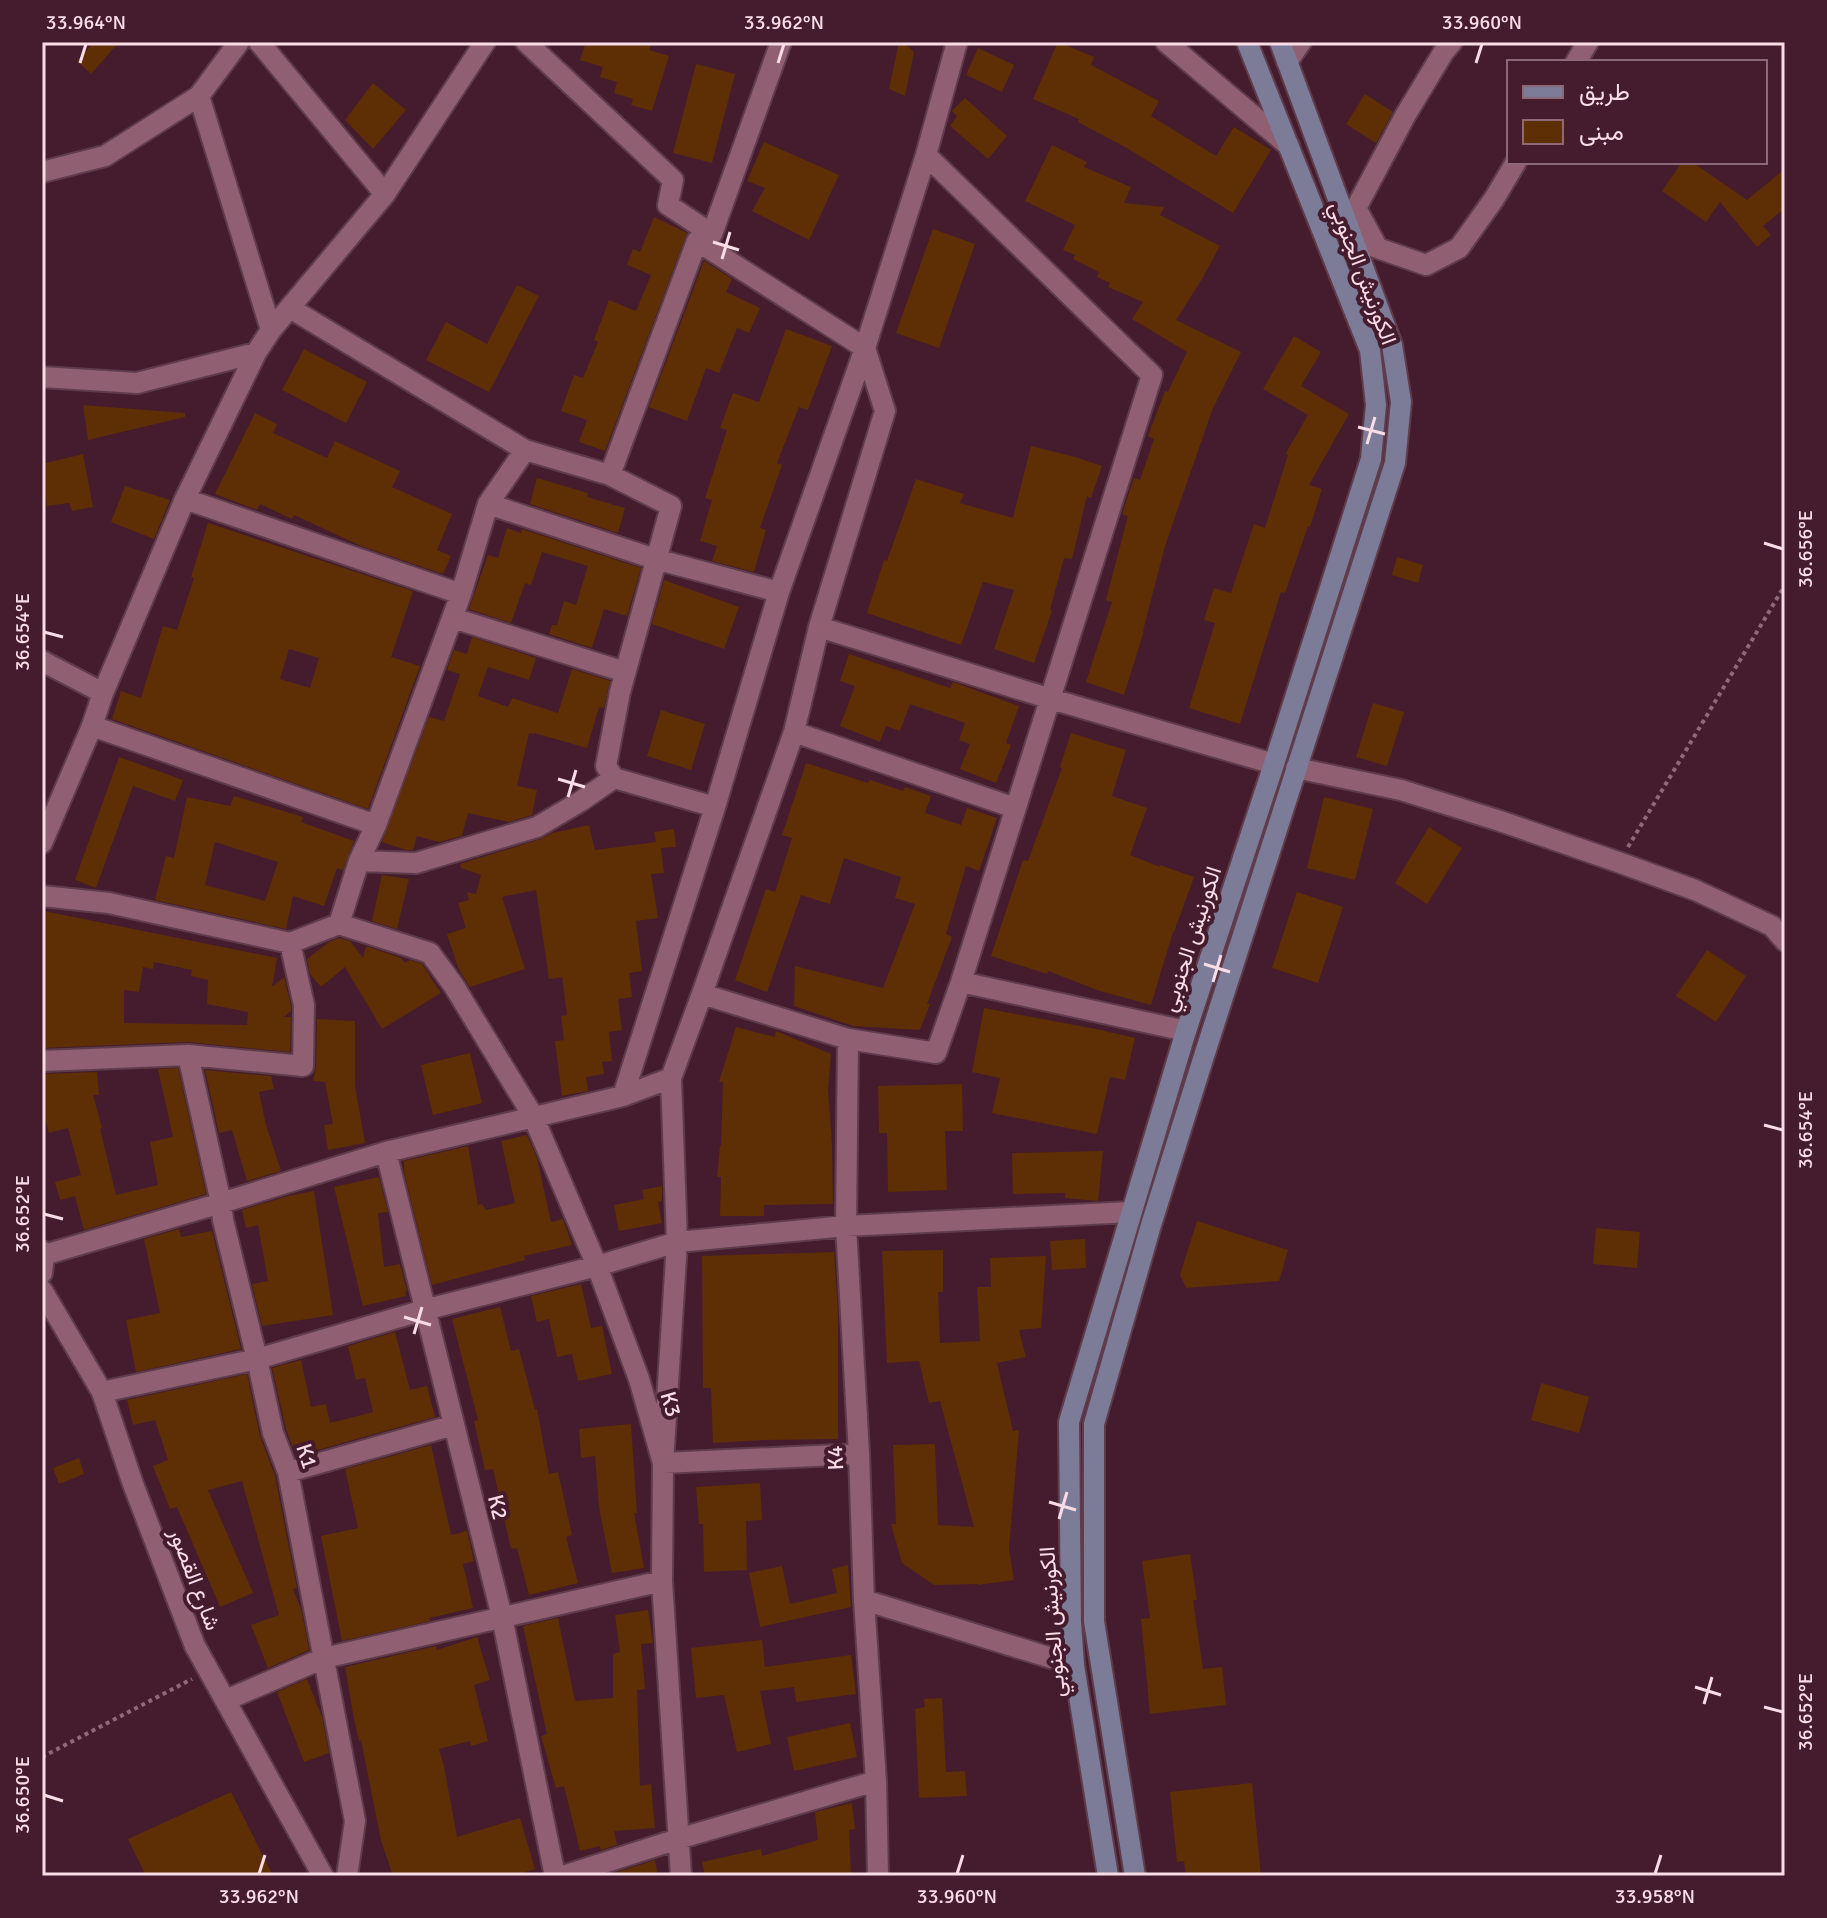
<svg xmlns="http://www.w3.org/2000/svg" width="1827" height="1918" font-family="Signika,Vazirmatn,sans-serif">
  <style>
    .building { fill: #5e2e05; fill-rule: evenodd }
    .lines { fill: none; stroke-linecap: round; stroke-linejoin: round }
    .minor-casing { stroke: #5f3c4c; stroke-width: 24 }
    .tertiary-casing { stroke: #5f3c4c; stroke-width: 24 }
    .secondary-casing { stroke: #5f3c4c; stroke-width: 24 }
    .path { stroke: #8e6a78; stroke-width: 4; stroke-dasharray: 4 4; stroke-linecap: butt }
    .minor { stroke: #906072; stroke-width: 20 }
    .tertiary { stroke: #906072; stroke-width: 20 }
    .secondary { stroke: #7c7b98; stroke-width: 20 }
    .ticks { fill: none; stroke: #f8dce6; stroke-width: 3 }
    .labels { text-anchor: middle; dominant-baseline: central; stroke-width: 8; stroke-linejoin: round; paint-order: stroke }
    .street-label { font-size: 22px; fill: #f8dce6; stroke: #451c2d }
    .neatline { fill: none; stroke: #f8dce6; stroke-width: 3 }
    .ticks-label { font-size: 20px; text-anchor: middle; fill: #f8dce6 }
  </style>
  <rect width="100%" height="100%" fill="#451c2d"/>
  <path class="building" d="M94,42h25l-28,32 -14,-13z
    M586,42h66l-3,8 20,6 -17,55 -21,-6 2,-6 -19,-6 3,-11 -17,-5 3,-10 -23,-7z
    M899,42h4l11,10 -9,44 -16,-7z
    M1058,42l36,15 -3,8 68,36 -8,15 65,40 18,-29 37,23 -38,63 -108,-66 -47,-25 1,-3 -46,-20z
    M978,48l36,17 -12,27 -36,-17z
    M696,64l39,10 -23,89 -39,-10z
    M373,83l33,27 -33,39 -28,-29z
    M1365,94l28,18 -17,31 -30,-19z
    M965,98l42,38 -19,23 -38,-33 7,-10 -5,-5z
    M764,142l75,33 -30,65 -57,-29 13,-23 -18,-7z
    M1052,145l35,17 -3,5 47,20 -7,16 40,4 -4,8 60,31 -18,33 -26,41 65,32 -28,56 -22,63 -26,75 -22,85h1l-20,64 -38,-13 26,-80 -6,-2 22,-84 -6,-2 12,-36 6,2 14,-41 -6,-3 17,-45 3,1 19,-40 -55,-33 11,-17 -35,-15 2,-4 -13,-6 2,-5 -26,-13 2,-4 -12,-5 12,-25 -50,-24z
    M1682,162h10l55,38 38,-31v39l-22,18 8,9 -14,12 -37,-45 -14,20 -44,-31z
    M654,217l33,16 -82,218 -26,-9 8,-22 -26,-9 13,-36 9,3 15,-36 -4,-2 15,-40 27,11 15,-36 -24,-10 6,-16 7,3z
    M933,229l42,15 -36,104 -43,-15z
    M704,261l28,18 -6,13 34,16 -11,25 -12,-5 -18,45 -13,-5 -19,53 -38,-14z
    M517,285l22,11 -50,96 -63,-32 20,-38 41,22z
    M786,329l46,17 -24,64 -9,-3 -22,56 5,2 -22,63 6,2 -12,42 -42,-11 5,-15 -17,-5 12,-41 -7,-2 22,-68 -7,-2 13,-35 26,9z
    M1294,336l27,16 -20,34 48,28 -40,71 13,4 -12,38 -2,-1 -23,67 -4,-1 -41,132 -51,-16 26,-85 -11,-3 10,-32 17,5 23,-69 11,4 23,-73 -2,-2 22,-38 -45,-26z
    M304,349l63,33 -21,41 -64,-33z
    M83,405l102,8v4l-97,23z
    M255,413l22,11 -4,9 54,25 8,-17 65,30 -8,16 60,27 -15,36 14,6 -8,18 -82,-28 -67,-31 -2,4 -32,-15 -3,6 -42,-16z
    M1031,446l44,11 27,9 -11,32 -4,-2 -15,63 -8,-1 -14,52 2,1 -18,52 -40,-14 20,-59 -31,-8 -22,63 -94,-32 17,-53 3,1 29,-82 48,15 -4,9 53,15z
    M83,454l10,53 -21,4 -3,-8 -22,3 -5,-29v-13z
    M537,478l51,15 -1,4 38,11 -7,25 -88,-29z
    M125,486l45,14 -16,39 -43,-17z
    M208,523l205,68 -22,66 29,9 -52,143 -256,-90 9,-28 20,7 22,-72 14,4 17,-52 -3,-1zM289,649l30,9 -9,30 -30,-9z
    M507,528l14,5 1,-4 119,39 -14,48 -23,-7 -12,39 -43,-14 3,-9h5l7,-24 12,4 12,-39 -46,-14 -11,33 -6,-2 -14,40 -42,-14 19,-54 10,3z
    M1397,557l26,8 -5,18 -26,-8z
    M664,580l75,27 -15,42 -72,-25z
    M472,637l64,21 -7,22 -41,-13 -10,29 30,11 4,-9 46,15 14,-44 38,12 -6,27 -5,-1 -12,41 -53,-15v1l-5,-1 -12,53 20,4 -5,25 -23,7 -41,-9 -6,23 -23,6 -22,-6 -4,14h-7l-24,-8 47,-125 15,4 16,-47 -13,-4 7,-20 13,4z
    M849,654l101,34 3,-6 66,24 -13,37 5,2 -15,38 -36,-14 10,-25 -11,-4 6,-17 -55,-19 -10,27 -14,-5 -6,16 -40,-16 15,-40 -15,-5z
    M1373,703l31,9 -17,54 -31,-9z
    M661,710l44,14 -14,46 -44,-14z
    M1071,733l55,17 -14,46 35,12 -17,47 30,12v-2l34,12 -20,55h-1l-22,73 -51,-14 -52,-20 -1,3 -56,-18 32,-96 5,1 34,-93 -2,-1z
    M119,757l64,23 -8,21 -42,-15 -37,102 -21,-8z
    M806,763l62,20 2,-3 33,11 2,-4 26,9 -6,17 36,12 6,-17 30,10 -18,53 -13,-5 -20,68 6,3 -25,67h3l-10,26 -67,-4 -59,-20 1,-40 88,22 32,-84 -20,-6 6,-21 -57,-19 -14,46 -29,-9 -34,97 -32,-12 31,-91 9,3 17,-54 -10,-3z
    M234,796l69,21 -2,5 53,19 -11,29 -6,-2 -13,38 -31,-10 -7,33 -131,-29 11,-44 8,2 13,-61 43,9zM215,842l63,20 -13,39 -60,-16z
    M1324,797l49,12 -18,71 -48,-12z
    M589,825l6,25 61,-8 -2,-10 20,-3 2,18 -15,1 3,25 -13,1 7,44 -22,3 6,50 -13,2 3,24 -14,2 4,31 -13,2 3,29 -10,1 2,12 -18,3 2,14 -26,5 -7,-55 9,-1 -3,-24 6,-1 -5,-38 -13,2 -13,-89 -34,7 23,72 -55,18 -11,-17 -12,-36 19,-6 -8,-25 11,-3 -2,-8 9,2 5,-19 -20,-7 -1,-4 81,-25 11,-6z
    M1429,827l33,21 -35,56 -32,-21z
    M382,875l27,4 -12,50 -25,-8z
    M1297,892l46,15 -25,76 -46,-15z
    M44,911l233,47 -5,29 12,-10 7,29v5l-7,6h7l-1,35 -102,-10 -146,6v-127zM154,962l38,8 -1,6 17,4 -1,24 41,8 -1,13 -123,-2v-33l15,2 4,-25 10,2z
    M339,938l11,3 13,17 3,-12 35,12 4,5 5,-3 12,4 19,29 -59,36 -37,-62 -24,20 -11,-13 -3,-15 22,-17z
    M1707,950l39,26 -30,46 -40,-26z
    M984,1008l112,21 39,9 -10,42 -15,-3 -13,57 -105,-21 8,-35 -28,-6z
    M317,1019l38,2v65l10,57 -37,7 -4,-25 9,-1 -8,-42 -12,-1 3,-15z
    M736,1027l39,10 1,-6 55,23 -3,35 4,55 1,60 -69,1v11h-44l1,-39h-4l3,-31h1l2,-64h-4z
    M470,1053l12,50 -49,12 -12,-50z
    M178,1068l28,126 -122,36 -9,-34 -15,4 -5,-18 26,-7 -13,-47 -19,5 -7,-26v-33l55,-2 2,23h-6l9,33 -2,1 16,66 42,-10 -8,-43 23,-5 -15,-68z
    M205,1070l66,6 3,13 -15,3 7,33 15,46 -34,10 -15,-51 -13,3z
    M962,1084l1,47h-18l2,59 -59,2 -1,-59h-8l-1,-47z
    M527,1135l10,23 14,64 12,-3 9,26 -48,11 1,4 -93,25 -28,-113v-11l64,-15 10,59 4,-1 4,6 29,-7 -14,-62z
    M1103,1151l-5,50 -33,-3v-5l-52,1 -1,-41z
    M379,1177l9,35 -10,1 6,54 16,-3 7,27 -2,1 1,4 -43,10 -29,-119z
    M662,1186v15l-4,1 4,21 -43,8 -5,-26 30,-6 -2,-9z
    M314,1191l19,124 -71,11 -10,-42 16,-3 -10,-56 -12,3 -4,-18 46,-14z
    M1197,1221l91,29 -9,31 -93,7 -6,-13z
    M1596,1228l44,4 -3,36 -44,-4z
    M179,1229l2,8 31,-6 29,118 -105,23 -10,-52 34,-7 -16,-74z
    M1085,1239l1,29 -34,2 -2,-29z
    M943,1250v42h-5l2,51 40,-2 -3,-54h14l-1,-29 56,-2 -5,72 -22,2 7,27 -29,6 16,68 6,-1 -10,118 5,32 -36,5v-1l-44,1 -32,-22 -11,-39h5l-3,-79 42,-1 3,81 36,2 -34,-126 -11,2 -10,-42 -32,2 -5,-112z
    M834,1252l4,59v128l-74,1 -51,3 -2,-55h-8l-1,-132z
    M581,1284l10,44 11,-2 10,48 -34,7 -6,-27 -15,3 -8,-38 -12,3 -6,-26z
    M500,1307l11,44 8,-2 16,61 2,-1 12,65 9,-2 14,63 -6,2 12,46 -49,12 -12,-47 -6,1 -18,-80 -8,1 -11,-49 4,-1 -26,-101z
    M395,1332l15,58 17,-4 8,31 -139,39 -10,-27 -14,-61 29,-8 10,47 15,-3 4,19 43,-11 -8,-34 -9,2 -8,-34z
    M247,1374l13,62 15,40 22,112 -4,1 9,23 7,38 -41,18 -17,-43 28,-10 -37,-134 -34,9 45,103 -33,14 -43,-100 -7,2 -17,-43 15,-6 -13,-40 -22,5 -6,-25z
    M1541,1383l48,14 -10,36 -48,-13z
    M631,1424l6,89h-3l10,55 -32,5 -13,-66 -4,-51 -14,2 -2,-29z
    M431,1445l20,90 16,-4 7,30 -11,3 10,44 -44,10 1,3 -88,20 -21,-105 37,-8 -13,-59z
    M79,1458l5,16 -25,10 -6,-16z
    M760,1483l2,37 -16,1 1,49 -43,2 -1,-48h-4l-3,-37z
    M1190,1554l7,46h-4l10,69 19,-2 4,38 -76,9 -9,-95 9,-1 -8,-57z
    M848,1565l3,42 -91,20 -11,-54 33,-7 8,38 47,-11 -5,-24z
    M648,1610l5,33 -12,1 4,45 -8,1 3,96 11,-2 4,44 -41,3 3,14 -16,5 -1,-4 -20,5 -16,-65 -8,2 -15,-52 6,-2 -24,-108 35,-8 17,83 38,-3v-44l7,-2 -5,-37z
    M477,1637l13,43 -16,5 14,56 -17,5 -1,-5 -31,8 5,17 13,71 63,-19 15,51 -22,7h-120l-12,-36 -20,-100 -2,1 -5,-22 -9,-52 91,-21 1,4z
    M762,1640l3,27 86,-12 5,39 -60,8 -2,-15 -34,4 11,53 -34,8 -13,-57 -28,3 -5,-50z
    M307,1679l15,38 7,36 -25,9 -27,-70z
    M942,1698l4,74 19,-1 2,25 -48,2 -4,-89 10,-2 -1,-8z
    M850,1723l7,34 -63,14 -7,-34z
    M1252,1783l9,93h-75l-2,-15 -7,1 -7,-70z
    M231,1792l42,84h-127l-18,-37z
    M852,1803l3,26 -6,1 2,46h-146l-3,-14 59,-13 1,7 56,-16 -3,-28z
    M655,1860l3,16h-53z"/>
  <g class="lines">
    <g class="minor-casing">
      <path id="minor" d="M259,42l126,152
        M526,42l147,138 -5,25 44,29
        M1166,42l123,104
        M1287,62l14,-20
        M1576,62l12,-20
        M199,96l72,234
        M42,172l63,-16 94,-60 40,-54
        M697,241l168,107 20,63 -66,216 -25,105 -92,262
        M1366,244l60,21 33,-17 35,-49 22,-37
        M1377,247l-21,-39 49,-92 38,-63 9,-11
        M290,308l235,142 85,25 61,31 -51,186 -14,74 8,12 101,29
        M42,377l95,6 119,-30
        M610,475l87,-234 15,-7 69,-192
        M185,499l276,95
        M488,504l167,55 124,33
        M453,618l172,54
        M819,627l232,72 223,65
        M42,661l61,32
        M92,726l284,99
        M794,732l221,76
        M1296,768l105,22 99,31 118,41 77,28 77,36 13,15
        M42,843l50,-117 11,-33 82,-194 71,-146 15,-23 114,-136 100,-152
        M359,861l57,2 121,-36 44,-26 33,-23
        M42,896l67,7 181,40 49,-19 20,-63 17,-36 85,-231 27,-90 37,-54
        M339,924l91,29 24,33 79,130 64,150 42,113 24,84 -1,118 19,295
        M961,982l225,49
        M848,1039l-2,187 13,228 5,146 12,181 2,95
        M188,1055l33,148 2,17 34,139 16,74 15,39 67,349 -8,55
        M42,1061l146,-6 115,11 1,-61 -14,-62
        M671,1078l6,164 -14,221 196,-9
        M623,1096l92,-289 64,-215 86,-244 61,-193 31,-113
        M386,1152l116,465 53,259
        M44,1255l177,-52 165,-51 237,-56 48,-18 31,-84 146,45 88,14 25,-71 191,-607 -226,-220
        M102,1392l155,-33 167,-49 173,-44 80,-24 169,-16 285,-14
        M288,1472l166,-47
        M864,1600l210,65
        M226,1700l98,-42 338,-77
        M563,1876l115,-37 198,-58"/>
    </g>
    <g class="tertiary-casing">
      <path id="tertiary" d="M42,1251l2,4 -2,18
        M42,1290l60,102 31,92 62,162 128,230"/>
    </g>
    <g class="secondary-casing">
      <path id="secondary" d="M1108,1876l-34,-211 -3,-43 -2,-200 117,-391 88,-267 97,-305 5,-54 -6,-55 -123,-308
        M1135,1876l-41,-255v-197l57,-199 53,-169 191,-593 6,-61 -9,-57 -112,-303"/>
    </g>
    <path class="path" d="M1628,847l157,-262
      M42,1757l150,-78"/>
    <use href="#minor" class="minor"/>
    <use href="#tertiary" class="tertiary"/>
    <use href="#secondary" class="secondary"/>
  </g>
  <path class="ticks" d="M80,63l6,-19M778,63l6,-19M1476,63l6,-19M713,242l26,8M722,259l8,-27M1358,427l27,7M1367,444l8,-27M1764,543l19,6M44,632l19,5M558,779l27,8M568,797l8,-27M1204,964l26,8M1213,982l8,-27M1764,1125l19,5M44,1214l19,5M404,1317l27,8M414,1334l8,-27M1049,1502l27,8M1059,1519l8,-27M1695,1687l26,8M1704,1704l8,-27M1764,1707l19,5M44,1795l19,6M259,1874l6,-19M957,1874l6,-19M1655,1874l6,-19"/>
  <g class="labels">
    <g class="street-label">
      <text transform="translate(1363 273) rotate(69)">الكورنيش الجنوبي</text>
      <text transform="translate(1191 939) rotate(-72)">الكورنيش الجنوبي</text>
      <text transform="translate(671 1404) rotate(74)">K3</text>
      <text transform="translate(307 1456) rotate(72)">K1</text>
      <text transform="translate(835 1458) rotate(-93)">K4</text>
      <text transform="translate(498 1507) rotate(76)">K2</text>
      <text transform="translate(195 1579) rotate(69)">شارع القصور</text>
      <text transform="translate(1052 1622) rotate(-94)">الكورنيش الجنوبي</text>
    </g>
  </g>
  <rect width="1827" height="1918" fill="none" stroke="#451c2d" stroke-width="88"/>
  <rect x="1507" y="60" width="260" height="104" fill="#451c2d" stroke="#8d6977" stroke-width="2"/>
  <rect x="1523" y="86" width="40" height="12" fill="#7c7b98" stroke="#8d6977" stroke-width="2"/>
  <text x="1579" y="100" font-size="24" fill="#f8dce6">طريق</text>
  <rect x="1523" y="120" width="40" height="24" fill="#5e2e05" stroke="#8d6977" stroke-width="2"/>
  <text x="1579" y="140" font-size="24" fill="#f8dce6">مبنى</text>
  <rect x="44" y="44" width="1739" height="1830" class="neatline"/>
  <g class="ticks-label">
    <text x="86" y="29">33.964°N</text>
    <text x="784" y="29">33.962°N</text>
    <text x="1482" y="29">33.960°N</text>
    <text transform="translate(1805 549) rotate(-90)" y="7">36.656°E</text>
    <text transform="translate(22 632) rotate(-90)" y="7">36.654°E</text>
    <text transform="translate(1805 1130) rotate(-90)" y="7">36.654°E</text>
    <text transform="translate(22 1214) rotate(-90)" y="7">36.652°E</text>
    <text transform="translate(1805 1712) rotate(-90)" y="7">36.652°E</text>
    <text transform="translate(22 1795) rotate(-90)" y="7">36.650°E</text>
    <text x="259" y="1903">33.962°N</text>
    <text x="957" y="1903">33.960°N</text>
    <text x="1655" y="1903">33.958°N</text>
  </g>
</svg>
